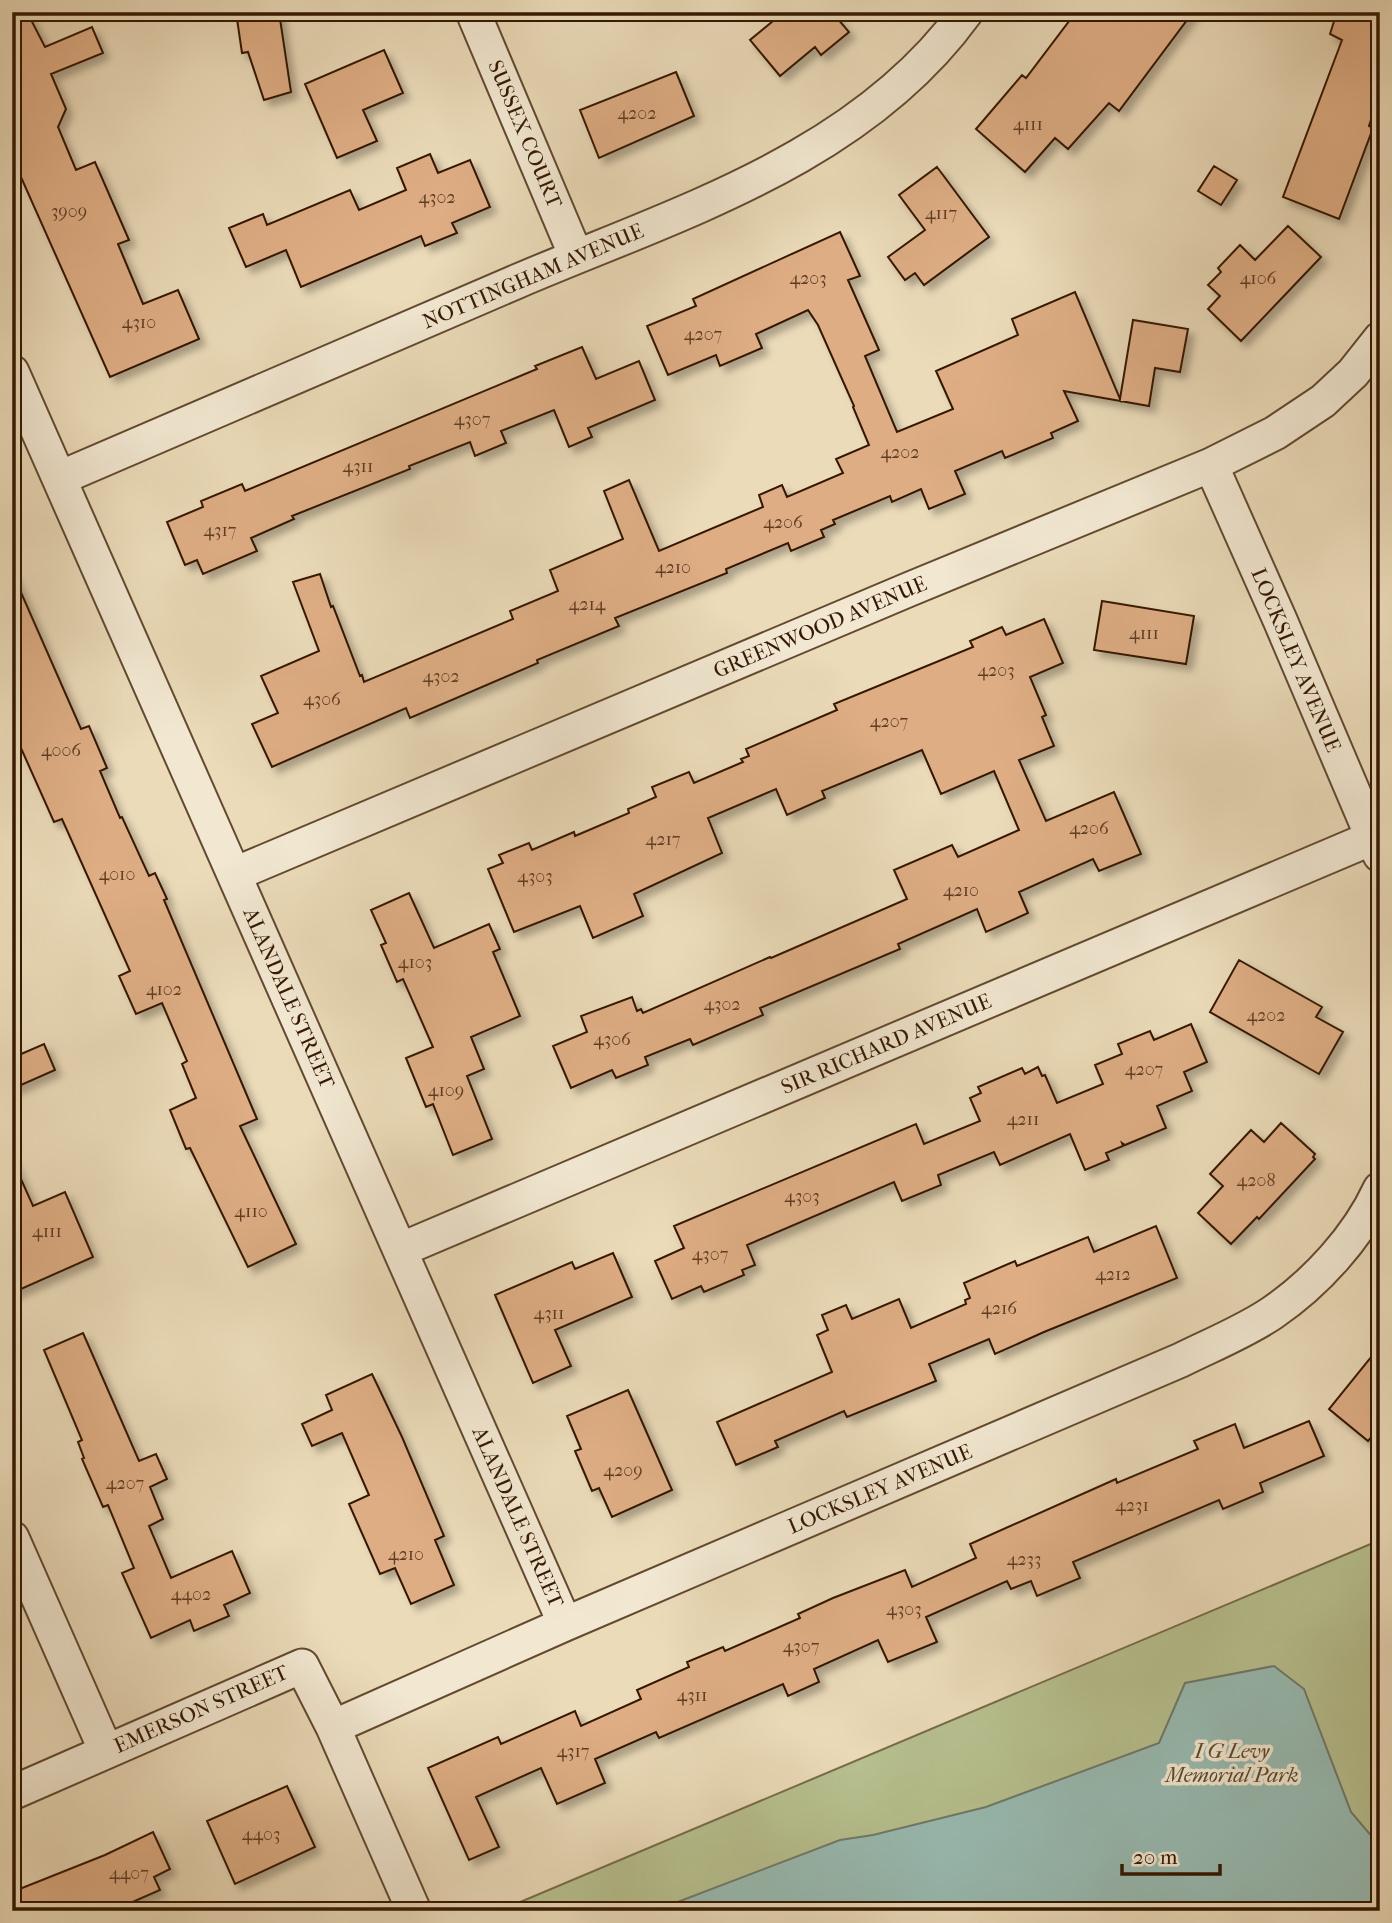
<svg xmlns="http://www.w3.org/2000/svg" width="1392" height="1923" font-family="'IM FELL French Canon',serif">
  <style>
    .green { fill: #b7c08f; stroke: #766c48; stroke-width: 2 }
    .water { fill: #98bbb2; stroke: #707a6b; stroke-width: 2 }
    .building { fill: #dead84; stroke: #341801; stroke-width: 2; filter: url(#shadow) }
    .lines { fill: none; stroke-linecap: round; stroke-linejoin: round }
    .street-casing { stroke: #62492f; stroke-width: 37 }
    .street { stroke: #f2e8d2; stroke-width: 33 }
    .labels { text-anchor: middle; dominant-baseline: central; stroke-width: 7; stroke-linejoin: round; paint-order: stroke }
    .number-label { font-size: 18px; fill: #5e3d22 }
    .street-label { font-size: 21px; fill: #341801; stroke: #f2e8d2 }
    .park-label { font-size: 21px; font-style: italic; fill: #5b4a2c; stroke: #f2e8d2 }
  </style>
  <defs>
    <filter id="shadow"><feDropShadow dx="6" dy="6" stdDeviation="3.5" flood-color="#0004"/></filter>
  </defs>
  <rect width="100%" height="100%" fill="#ebdbb9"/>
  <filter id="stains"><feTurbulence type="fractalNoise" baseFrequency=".00286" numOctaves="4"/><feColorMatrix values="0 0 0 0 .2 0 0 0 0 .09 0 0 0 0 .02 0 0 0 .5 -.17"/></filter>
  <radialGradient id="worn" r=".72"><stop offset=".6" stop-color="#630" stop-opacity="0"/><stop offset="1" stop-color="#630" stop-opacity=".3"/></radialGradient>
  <path class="green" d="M1380,1540v371h-881z"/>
  <path class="water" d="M1274,1666l30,23 47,123 29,34v65h-726l186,-71 33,-5 113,-28 173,-64 26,-60z"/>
  <path class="building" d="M12,12h15l18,35 47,-20 11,26 -52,21 15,35 -8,18 18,43 19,-8 34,78 -11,4 25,60 35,-14 21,49 -89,38 -98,-220z
    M236,12h43l12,80 -27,8 -16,-48 -6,1z
    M784,12h48l17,20 -28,23 -6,-8 -35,29 -30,-36z
    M1076,12h117l-74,99 -10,-8 -41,46 -13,-11 -30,34 -49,-43 46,-54 4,3z
    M1337,12h43v81l-11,33 4,2 -34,91 -56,-22 59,-157 -12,-6z
    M384,50l19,43 -40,17 14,31 -40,17 -32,-74z
    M676,72l18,44 -95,42 -19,-48z
    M430,154l8,19 32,-13 20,47 -38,16 5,10 -32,13 -4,-10 -120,51 -15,-37 -40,17 -17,-39 34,-14 4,11 83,-35 9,20 47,-20 -9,-22z
    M1214,166l23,14 -16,25 -23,-14z
    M937,167l52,70 -65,48 -9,-12 -10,7 -17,-23 37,-27 -26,-35z
    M1288,226l33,31 -80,84 -33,-32 12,-13 -12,-11 13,-13 -3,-4 22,-23 15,15z
    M840,232l20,44 -12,4 31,70 -14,6 32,76 56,-23 -17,-38 82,-36 -6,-16 63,-27 45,107 13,-79 55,9 -8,43 -25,-4 -6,38 -85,-15 14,30 -27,12 2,5 -48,20 -3,-7 -47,20 10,23 -36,15 -8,-20 -29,13 -2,-6 -57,24 2,4 -14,6 3,7 -33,14 -3,-8 -62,26 1,4 -112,45 4,8 -82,34 1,3 -128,55 -4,-10 -134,59 -20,-43 26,-11 -17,-37 58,-25 -26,-69 27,-8 11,33 2,-1 27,70 2,-1 2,7 149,-63 -3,-8 48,-20 -8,-21 73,-31 -19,-48 25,-11 30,71 104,-44 -4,-12 23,-10 5,12 56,-24 -7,-14 33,-14 -16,-38 1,-1 -36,-81 -10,-15 -52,24 6,14 -42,18 -4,-11 -48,20 -21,-49 49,-20 -3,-7z
    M582,347l14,32 43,-18 16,39 -67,28 4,9 -23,10 -15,-37 -53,21 5,12 -31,13 -5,-14 -61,24 1,3 -118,47 2,3 -43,19 6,13 -54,23 -6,-14 -12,5 -18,-43 36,-15 -2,-6 41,-17 3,7 292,-122 -2,-3z
    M12,572l69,157 8,-3 18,42 -7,3 20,47 2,-1 27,59 6,-3 12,26 -3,1 93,219 -17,7 56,118 -48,23 -58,-119 -4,1 -16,-39 26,-12 -14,-34 5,-3 -25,-58 -26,11 -17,-38 11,-5 -68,-152 -8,3 -42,-94z
    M1102,601l92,15 -8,48 -92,-14z
    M1044,619l19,44 -33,14 16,38 -4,2 12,29 -35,14 27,61 68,-29 27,62 -42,17 -6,-12 -74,33 9,21 -42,19 -9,-23 -79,35 2,5 -140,59 3,7 -70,30 -3,-6 -45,18 3,8 -32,13 -4,-8 -41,18 -18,-42 34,-14 -6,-16 51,-19 5,14 4,-2 2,4 127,-56 1,1 136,-59 -13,-29 58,-25 6,12 61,-27 -25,-59 -53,23 -19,-44 -100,41 3,7 -38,17 -11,-26 -68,29 14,35 -88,41 9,22 -50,22 -13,-32 -66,26 -26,-63 15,-6 -4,-8 30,-12 3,7 42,-18 1,4 54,-23 -1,-4 28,-12 -4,-10 37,-15 5,11 49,-21 -2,-3 8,-3 -3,-7 91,-39 -3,-6 139,-57 -3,-6 32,-14 4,8z
    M409,893l25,55 55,-24 11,25 -7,3 27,64 -49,21 13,32 -17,7 25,63 -39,16 -20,-51 -7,3 -20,-49 27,-11 -30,-68 -6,3 -16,-37 5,-2 -15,-33z
    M1239,960l83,47 -6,10 27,15 -24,42 -109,-62z
    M1191,1024l16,38 -23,10 8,19 -35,15 9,22 -41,17 -3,-2 1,3 -17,7 3,7 -24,10 -15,-36 -70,31 -6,-13 -56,23 3,10 -39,16 -8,-19 -147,63 8,20 -13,5 2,5 -40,17 -3,-6 -29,13 -17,-38 29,-13 -10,-22 242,-102 8,20 56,-23 -10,-23 11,-5 -3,-6 44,-19 3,6 13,-7 4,9 3,-1 12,28 46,-19 -8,-19 27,-11 -4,-10 32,-13 4,9z
    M44,1044l11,26 -43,19v-31z
    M1281,1123l34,31 -2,3 2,2 -56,60 -2,-2 -26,27 -33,-31 25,-27 -13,-12 41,-44 13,12z
    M12,1159l21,47 32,-14 28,65 -81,36z
    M1156,1226l21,52 -133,54 -49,22 -6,-15 -60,25 7,17 -89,36 -3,-6 -69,30 3,6 -42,18 -19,-43 115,-50 -15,-37 11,-5 -6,-15 24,-10 6,14 47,-20 12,29 55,-24 -1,-4 5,-2 -6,-15 51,-22 2,5 71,-29 6,15z
    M613,1253l19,44 -77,33 16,36 -38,17 -38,-88 77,-33 3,7z
    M83,1333l56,128 17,-7 11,25 -17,8 13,32 -14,7 22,52 61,-27 18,42 -26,12 5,11 -35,15 -4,-11 -39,18 -29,-65 12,-5 -26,-63 -5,2 -21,-48 2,-1 -6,-16 4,-2 -38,-90z
    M1380,1346v80l-12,15 -39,-32z
    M372,1374l30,63 42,99 -9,4 19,45 -43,19 -16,-36 -15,6 -31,-70 20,-9 -27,-62 -30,13 -10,-22 30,-14 -6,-15z
    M628,1390l44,100 -60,27 -13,-29 -7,3 -17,-40 6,-2 -14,-33z
    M1309,1421l15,35 -64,27 3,9 -40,17 -4,-9 -146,62 7,16 -43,18 -6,-15 -20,8 -4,-8 -81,36 11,25 -49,20 -10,-22 -64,29 5,13 -31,14 -5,-12 -124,54 -3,-6 -61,27 10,24 -48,21 -16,-36 -65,29 23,50 -30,13 -41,-92 70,-31 3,7 74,-33 6,15 60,-27 -4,-9 52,-23 -2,-5 36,-15 2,4 75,-33 -2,-4 35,-16 72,-28 7,17 64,-29 -6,-14 146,-65 1,4 81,-34 -4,-8 41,-17 9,24z
    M287,1786l28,61 -80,37 -28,-63z
    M153,1832l17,37 -16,8 6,13 -48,21h-100v-19l93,-37z"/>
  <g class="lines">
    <g class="street-casing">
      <path id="street" d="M473,12l103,244
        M12,372l553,1252
        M1211,465l69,155 100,235
        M60,478c152,-66 305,-130 458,-197 159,-68 342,-122 448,-269
        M235,874l675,-285 301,-124 64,-32 48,-32 30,-28 27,-34
        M400,1250l972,-412
        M12,1538l94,213
        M333,1727l232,-103 616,-264c30,-15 63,-28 91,-47 44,-30 86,-76 108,-124
        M12,1793l290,-127 31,61 81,184"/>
    </g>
    <use href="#street" class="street"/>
  </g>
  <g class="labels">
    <g class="number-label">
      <text x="637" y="113">4202</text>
      <text x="1028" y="124">4111</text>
      <text x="437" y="197">4302</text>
      <text x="69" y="211">3909</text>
      <text x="941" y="213">4117</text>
      <text x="808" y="278">4203</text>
      <text x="1258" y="278">4106</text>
      <text x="139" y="322">4310</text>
      <text x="703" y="334">4207</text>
      <text x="472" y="419">4307</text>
      <text x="900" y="452">4202</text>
      <text x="358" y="466">4311</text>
      <text x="783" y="522">4206</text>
      <text x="220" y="530">4317</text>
      <text x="673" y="567">4210</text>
      <text x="587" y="604">4214</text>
      <text x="1144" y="633">4111</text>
      <text x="996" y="670">4203</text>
      <text x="441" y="676">4302</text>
      <text x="322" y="699">4306</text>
      <text x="889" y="721">4207</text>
      <text x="61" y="750">4006</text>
      <text x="1089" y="828">4206</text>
      <text x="663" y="839">4217</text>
      <text x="117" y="874">4010</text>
      <text x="535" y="876">4303</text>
      <text x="961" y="890">4210</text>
      <text x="415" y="962">4103</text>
      <text x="164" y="989">4102</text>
      <text x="722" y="1004">4302</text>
      <text x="1266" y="1015">4202</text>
      <text x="612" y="1039">4306</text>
      <text x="1144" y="1069">4207</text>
      <text x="446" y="1090">4109</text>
      <text x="1023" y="1119">4211</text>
      <text x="1256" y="1180">4208</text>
      <text x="802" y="1196">4303</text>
      <text x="251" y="1211">4110</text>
      <text x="47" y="1231">4111</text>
      <text x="710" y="1254">4307</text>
      <text x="1113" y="1274">4212</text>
      <text x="999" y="1308">4216</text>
      <text x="549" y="1313">4311</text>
      <text x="623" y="1470">4209</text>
      <text x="125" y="1483">4207</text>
      <text x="1132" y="1505">4231</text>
      <text x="406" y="1554">4210</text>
      <text x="1024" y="1559">4233</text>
      <text x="191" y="1594">4402</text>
      <text x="904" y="1609">4303</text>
      <text x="801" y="1646">4307</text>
      <text x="692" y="1695">4311</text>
      <text x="573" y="1751">4317</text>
      <text x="261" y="1834">4403</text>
      <text x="129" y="1873">4407</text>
    </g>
    <g class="street-label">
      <text transform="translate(525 134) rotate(67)">SUSSEX COURT</text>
      <text transform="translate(533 276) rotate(-23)">NOTTINGHAM AVENUE</text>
      <text transform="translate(820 627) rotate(-23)">GREENWOOD AVENUE</text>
      <text transform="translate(1296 660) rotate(67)">LOCKSLEY AVENUE</text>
      <text transform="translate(289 998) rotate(66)">ALANDALE STREET</text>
      <text transform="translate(886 1044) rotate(-23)">SIR RICHARD AVENUE</text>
      <text transform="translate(880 1489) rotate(-23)">LOCKSLEY AVENUE</text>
      <text transform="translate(518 1517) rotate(66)">ALANDALE STREET</text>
      <text transform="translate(201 1709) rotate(-24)">EMERSON STREET</text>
    </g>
    <g class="park-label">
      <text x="1232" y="1751">I G Levy<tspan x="1232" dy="24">Memorial Park</tspan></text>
    </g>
  </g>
  <rect width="1392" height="1923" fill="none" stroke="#ebdbb9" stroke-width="42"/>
  <rect x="14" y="14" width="1364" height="1895" fill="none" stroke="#341801" stroke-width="3.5"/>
  <rect x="21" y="21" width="1350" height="1881" fill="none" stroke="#341801" stroke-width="2"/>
  <path d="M1122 1864v10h98v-10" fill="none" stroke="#341801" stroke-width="3.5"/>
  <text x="1133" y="1864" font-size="21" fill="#341801" stroke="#f2e8d2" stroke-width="5" paint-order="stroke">20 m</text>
  <rect width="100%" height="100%" filter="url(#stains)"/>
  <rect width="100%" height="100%" fill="url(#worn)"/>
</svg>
